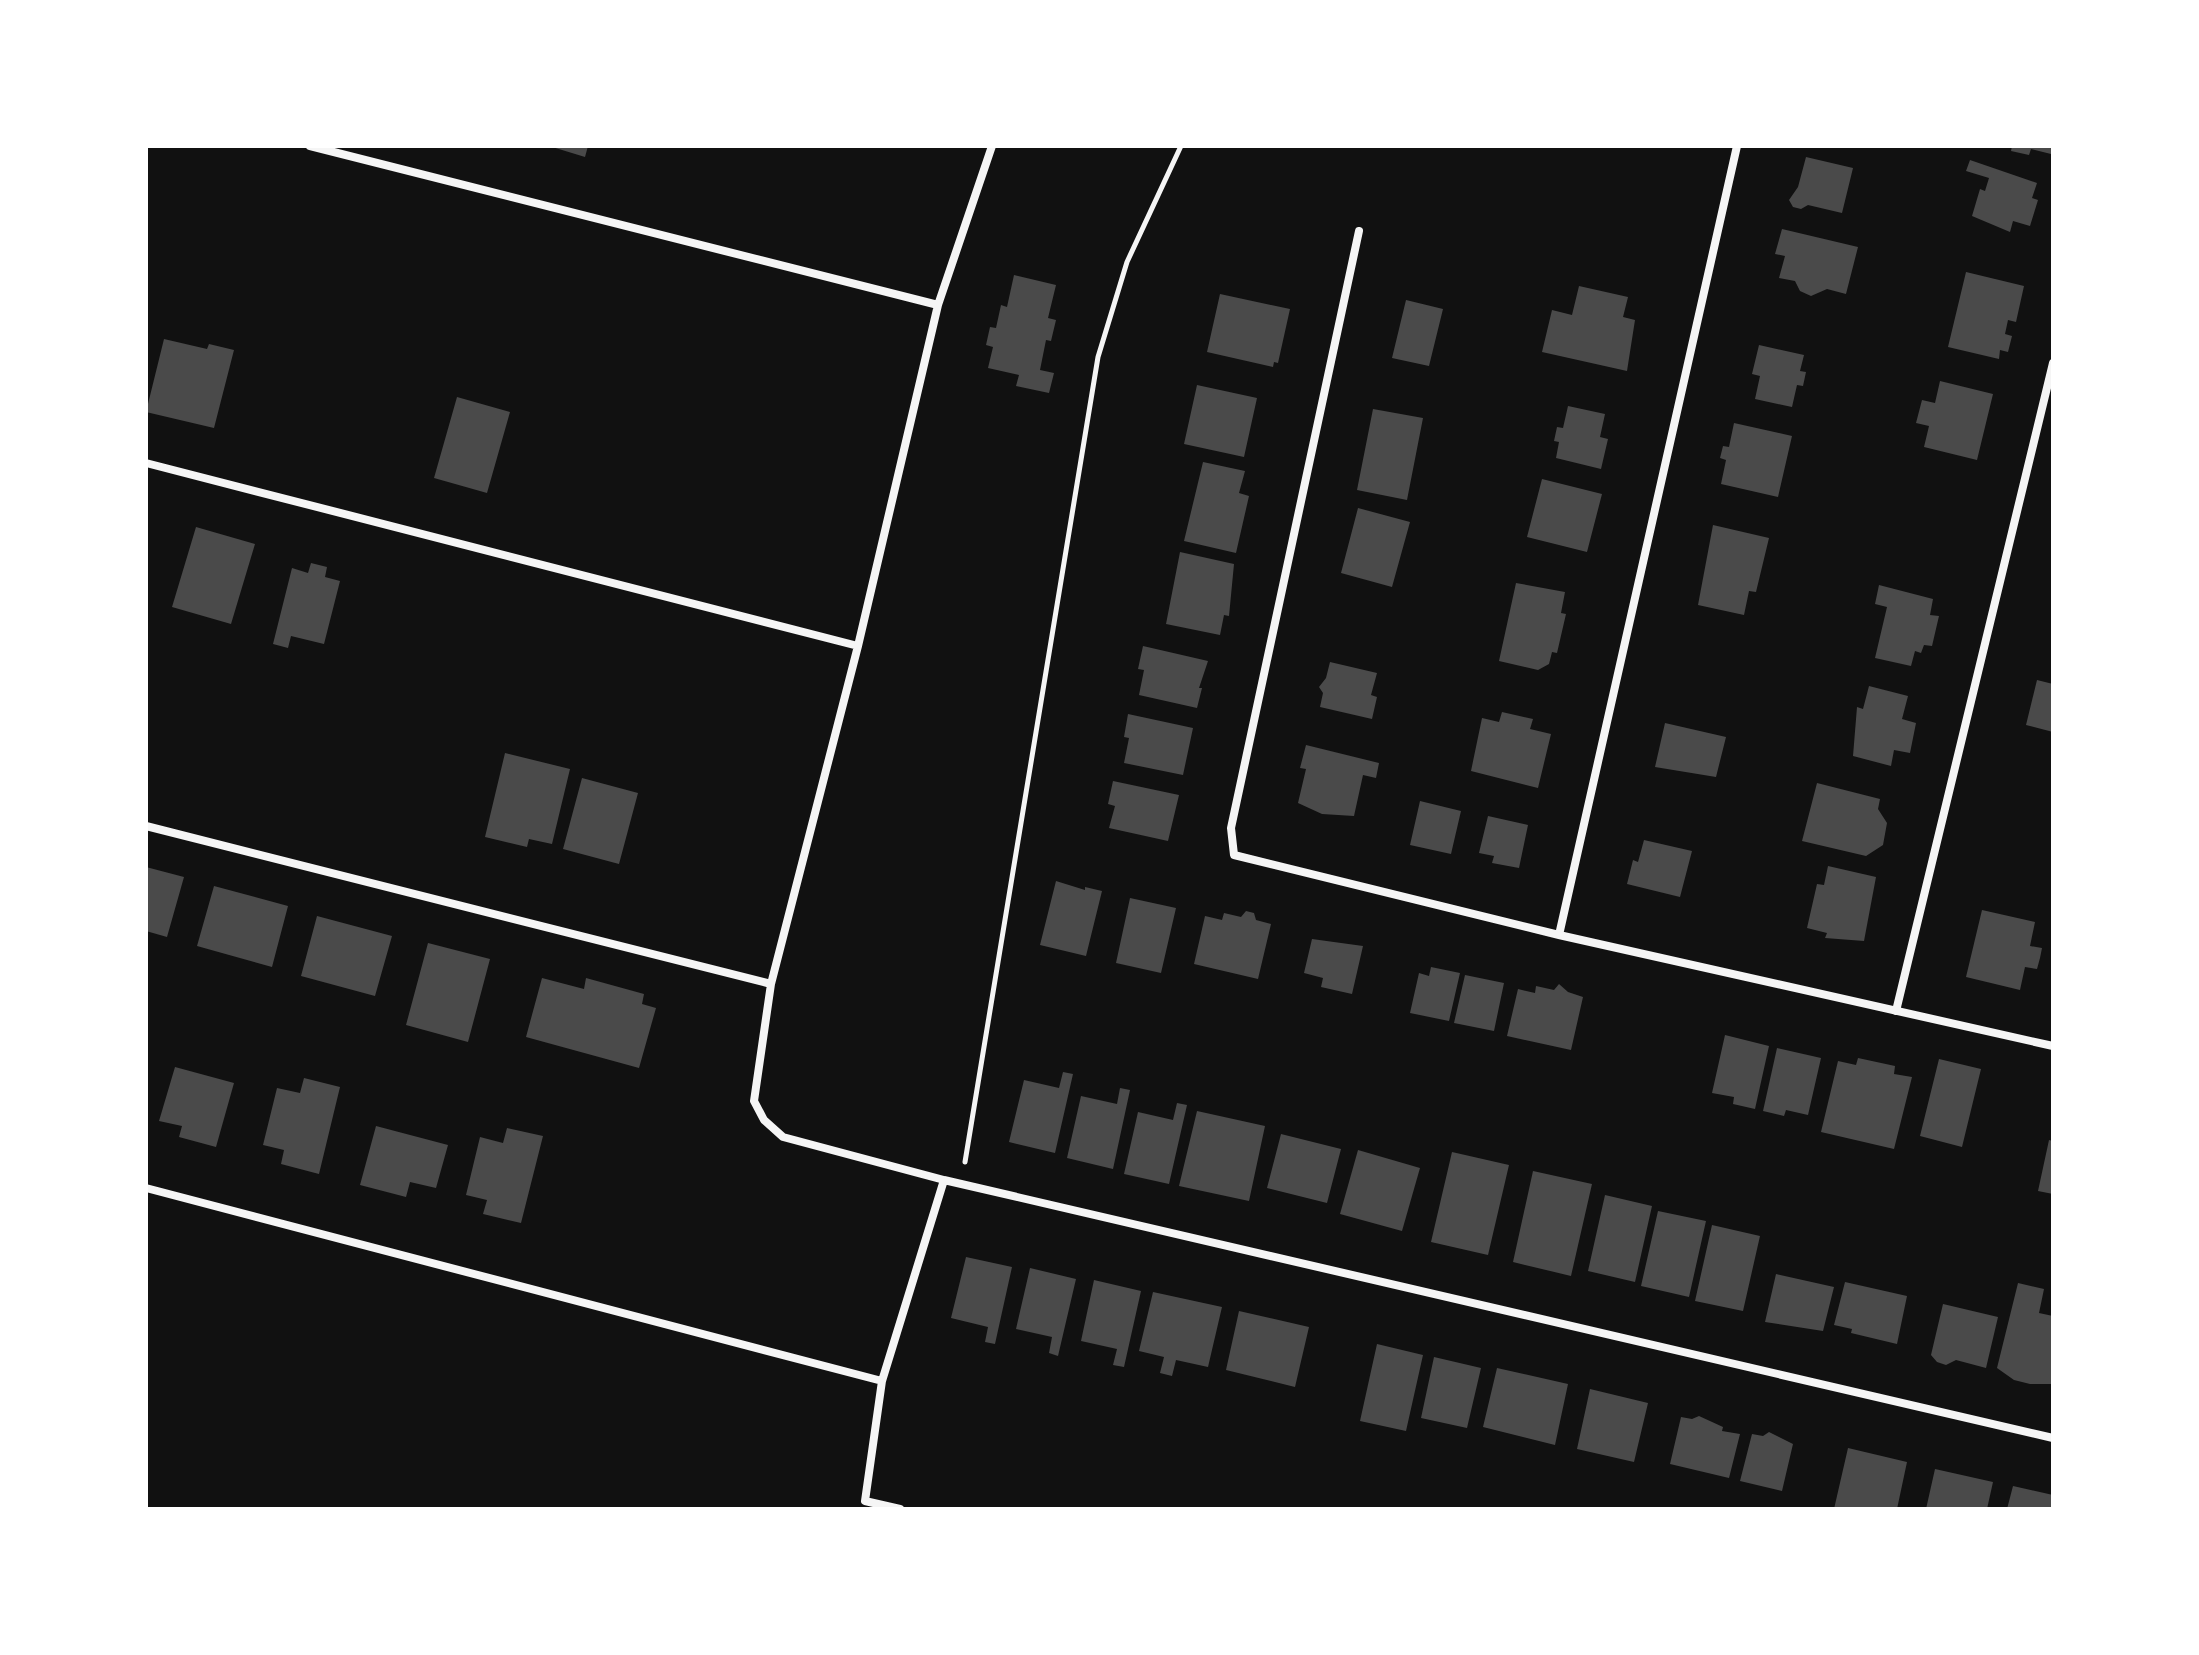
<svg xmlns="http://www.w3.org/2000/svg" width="2199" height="1655" font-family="Inter,sans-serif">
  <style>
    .building { fill: #4a4a4a }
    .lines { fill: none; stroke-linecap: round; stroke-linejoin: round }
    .path { stroke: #f5f5f5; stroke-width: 5 }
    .minor { stroke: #f5f5f5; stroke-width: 8 }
  </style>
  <rect width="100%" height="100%" fill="#111"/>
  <path class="building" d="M549,146h39l-3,11z
    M2012,146h41l-2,8 -20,-5 -2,6 -18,-4z
    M1806,157l47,11 -11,45 -34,-8 -7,4 -8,-2 -4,-7 9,-13z
    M1970,160l67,23 -5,15 6,2 -8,26 -17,-5 -3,11 -38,-16 8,-27 5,2 4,-13 -23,-7z
    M1782,229l76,18 -12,47 -19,-5 -16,7 -11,-5 -5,-10 -16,-3 6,-22 -10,-2z
    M1966,272l58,14 -8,36 -8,-2 -3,14 7,2 -4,16 -8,-2 -1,9 -51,-12z
    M1014,275l42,10 -8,33 8,2 -5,21 -5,-1 -6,30 14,3 -5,20 -33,-7 3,-11 -31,-7 5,-21 -7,-2 4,-18 6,1 5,-23 6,2z
    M1579,286l49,11 -5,20 12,3 -8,51 -85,-19 10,-42 20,5z
    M1220,294l70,15 -12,54 -4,-1 -1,5 -66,-15z
    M1406,300l37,9 -14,57 -37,-8z
    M164,339l43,10 2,-5 25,6 -20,78 -68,-16z
    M1759,345l45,10 -4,16 6,1 -3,14 -6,-1 -5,22 -37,-8 5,-23 -8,-2z
    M1940,381l53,13 -16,66 -53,-13 5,-21 -13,-3 6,-23 13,3z
    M1197,385l60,13 -13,59 -60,-13z
    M457,397l53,15 -23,81 -53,-15z
    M1568,406l37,8 -5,23 8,2 -7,30 -45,-11 3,-16 -5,-1 3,-14 6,1z
    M1373,409l50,9 -16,82 -50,-10z
    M1734,423l58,13 -14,61 -57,-13 5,-24 -6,-2 3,-12 6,1z
    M1203,462l42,9 -6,22 10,3 -13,57 -52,-12z
    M1542,479l60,15 -15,58 -60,-15z
    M1358,508l52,14 -18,65 -51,-14z
    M1713,525l56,13 -13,54 -7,-1 -5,24 -46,-10z
    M196,527l59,17 -24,80 -59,-17z
    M1180,552l54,12 -5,52 -5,-1 -4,20 -54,-11z
    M311,563l16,4 -2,10 15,4 -16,63 -33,-8 -3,12 -15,-4 19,-76 16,5z
    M1516,583l49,9 -4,21 5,1 -9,39 -5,-1 -3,12 -11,6 -39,-9z
    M1879,585l54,14 -3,16 9,1 -7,30 -8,-1 -3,8 -6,-2 -4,15 -36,-8 12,-51 -12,-3z
    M1143,646l65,15 -9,27h3l-5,20 -58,-13 5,-25 -6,-1z
    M1330,662l47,11 -6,22 6,2 -5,22 -52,-12 3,-14 -4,-6 7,-9z
    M2037,680l16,4v48l-27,-7z
    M1869,686l39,10 -6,23 14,4 -6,30 -16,-3 -3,16 -38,-10 4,-49 6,2z
    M1502,712l31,7 -3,10 21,5 -13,54 -67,-17 11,-53 17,4z
    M1128,714l65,14 -10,47 -59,-12 5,-25 -5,-1z
    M1665,723l61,14 -10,40 -61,-10z
    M1306,745l73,18 -3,15 -13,-3 -9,41 -32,-2 -24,-11 8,-34 -6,-1z
    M505,753l65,16 -18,75 -23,-5 -2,8 -42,-10z
    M582,778l56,15 -19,71 -56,-15z
    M1113,781l66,14 -11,46 -59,-13 6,-22 -7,-2z
    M1817,783l63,16 -2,10 9,14 -4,22 -17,11 -64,-15z
    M1420,801l41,10 -10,43 -41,-9z
    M1488,816l40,9 -9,43 -27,-5 2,-7 -15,-3z
    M1644,840l48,11 -12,46 -53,-13 6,-24 5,2z
    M1828,866l48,11 -12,64 -39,-3 2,-5 -20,-5 10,-44 7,1z
    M146,867l38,10 -17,60 -21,-6z
    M1056,881l29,9v-3l17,4 -16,65 -46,-11z
    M214,886l74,20 -16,61 -75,-21z
    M1130,898l46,10 -15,65 -45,-10z
    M1982,910l53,12 -5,24 12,2 -2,10 -3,11 -12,-2 -5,23 -54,-13z
    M1246,911l8,2 2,7 15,4 -13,55 -64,-15 11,-48 17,4 2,-7 17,4z
    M317,916l75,20 -17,60 -74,-20z
    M1312,939l51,7 -11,48 -31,-7 2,-9 -19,-5z
    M428,943l62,16 -22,83 -62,-17z
    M1431,967l29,6 -11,48 -39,-8 9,-40 10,3z
    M1465,975l39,8 -10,48 -40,-8z
    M542,978l42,11 2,-11 58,16 -2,10 14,4 -17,60 -113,-31z
    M1559,984l9,8 15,5 -12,53 -64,-14 11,-47 17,4 1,-7 18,4z
    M1725,1035l44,11 -14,63 -22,-5 1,-7 -22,-4z
    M1777,1048l44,10 -13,57 -22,-5 -2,6 -21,-5z
    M1858,1058l37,8 -1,8 18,3 -18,72 -73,-17 17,-71 18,4z
    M1939,1059l42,10 -19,78 -42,-11z
    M175,1067l59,16 -18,64 -37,-10 3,-11 -23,-5z
    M1063,1072l10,2 -18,79 -46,-11 15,-62 35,8z
    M304,1078l36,9 -21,87 -38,-10 3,-14 -21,-5 14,-57 23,5z
    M1120,1088l10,2 -17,79 -46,-11 14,-62 36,8z
    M1177,1103l10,2 -18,79 -45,-10 14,-62 35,8z
    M1197,1111l68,15 -16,75 -70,-15z
    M376,1126l72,19 -12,43 -26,-6 -4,15 -46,-12z
    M507,1128l36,8 -22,87 -38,-9 4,-14 -21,-5 14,-58 23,6z
    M1281,1134l60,15 -14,54 -60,-15z
    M2049,1140l4,1v53l-15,-3z
    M1358,1150l62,18 -18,63 -62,-17z
    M1452,1152l57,13 -21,90 -57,-13z
    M1533,1171l59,13 -21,92 -58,-14z
    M1605,1195l47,11 -17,76 -47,-11z
    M1658,1211l48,10 -17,76 -48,-11z
    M1712,1225l48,11 -17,75 -48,-10z
    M966,1257l46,10 -17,77 -10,-2 3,-15 -37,-9z
    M1030,1268l46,11 -18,77 -9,-3 3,-16 -36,-8z
    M1776,1274l58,13 -11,44 -58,-9z
    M1094,1280l47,11 -17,76 -11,-2 4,-16 -36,-8z
    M1845,1282l62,14 -10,48 -46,-11 1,-4 -18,-4z
    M2018,1283l26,6 -5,24 14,3v68h-23l-16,-4 -17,-12z
    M1153,1292l69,15 -14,60 -32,-7 -4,16 -12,-3 4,-16 -25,-6z
    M1943,1304l55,13 -12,51 -30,-8 -10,5 -9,-3 -6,-7z
    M1239,1311l70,16 -14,60 -69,-17z
    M1377,1344l46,11 -17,76 -46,-10z
    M1434,1357l47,11 -14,60 -46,-10z
    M1497,1368l71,16 -13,61 -72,-18z
    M1590,1389l58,14 -14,59 -57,-13z
    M1699,1416l24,11 -1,4 18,3 -11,44 -59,-14 11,-47 11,2z
    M1769,1432l24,12 -11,47 -42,-10 12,-47 11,2z
    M1848,1448l59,14 -10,47h-63z
    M1935,1469l58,13 -6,27h-61z
    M2013,1486l40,9v14h-46z"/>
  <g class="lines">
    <path class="path" d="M965,1162l133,-805 29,-95 54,-116"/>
    <path class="minor" d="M310,146l628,159
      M992,146l-54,159 -80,341 -87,338 -17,117 10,19 19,17 161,43 1109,258
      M1359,231l-128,597 3,27 325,80 494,111
      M146,463l712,183
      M146,826l625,158
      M1559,935l178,-789
      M1896,1011l157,-648
      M146,1188l736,193
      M900,1509l-35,-8 17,-120 62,-201"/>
  </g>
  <rect width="2199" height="1655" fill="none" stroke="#ffffff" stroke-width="296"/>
</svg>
